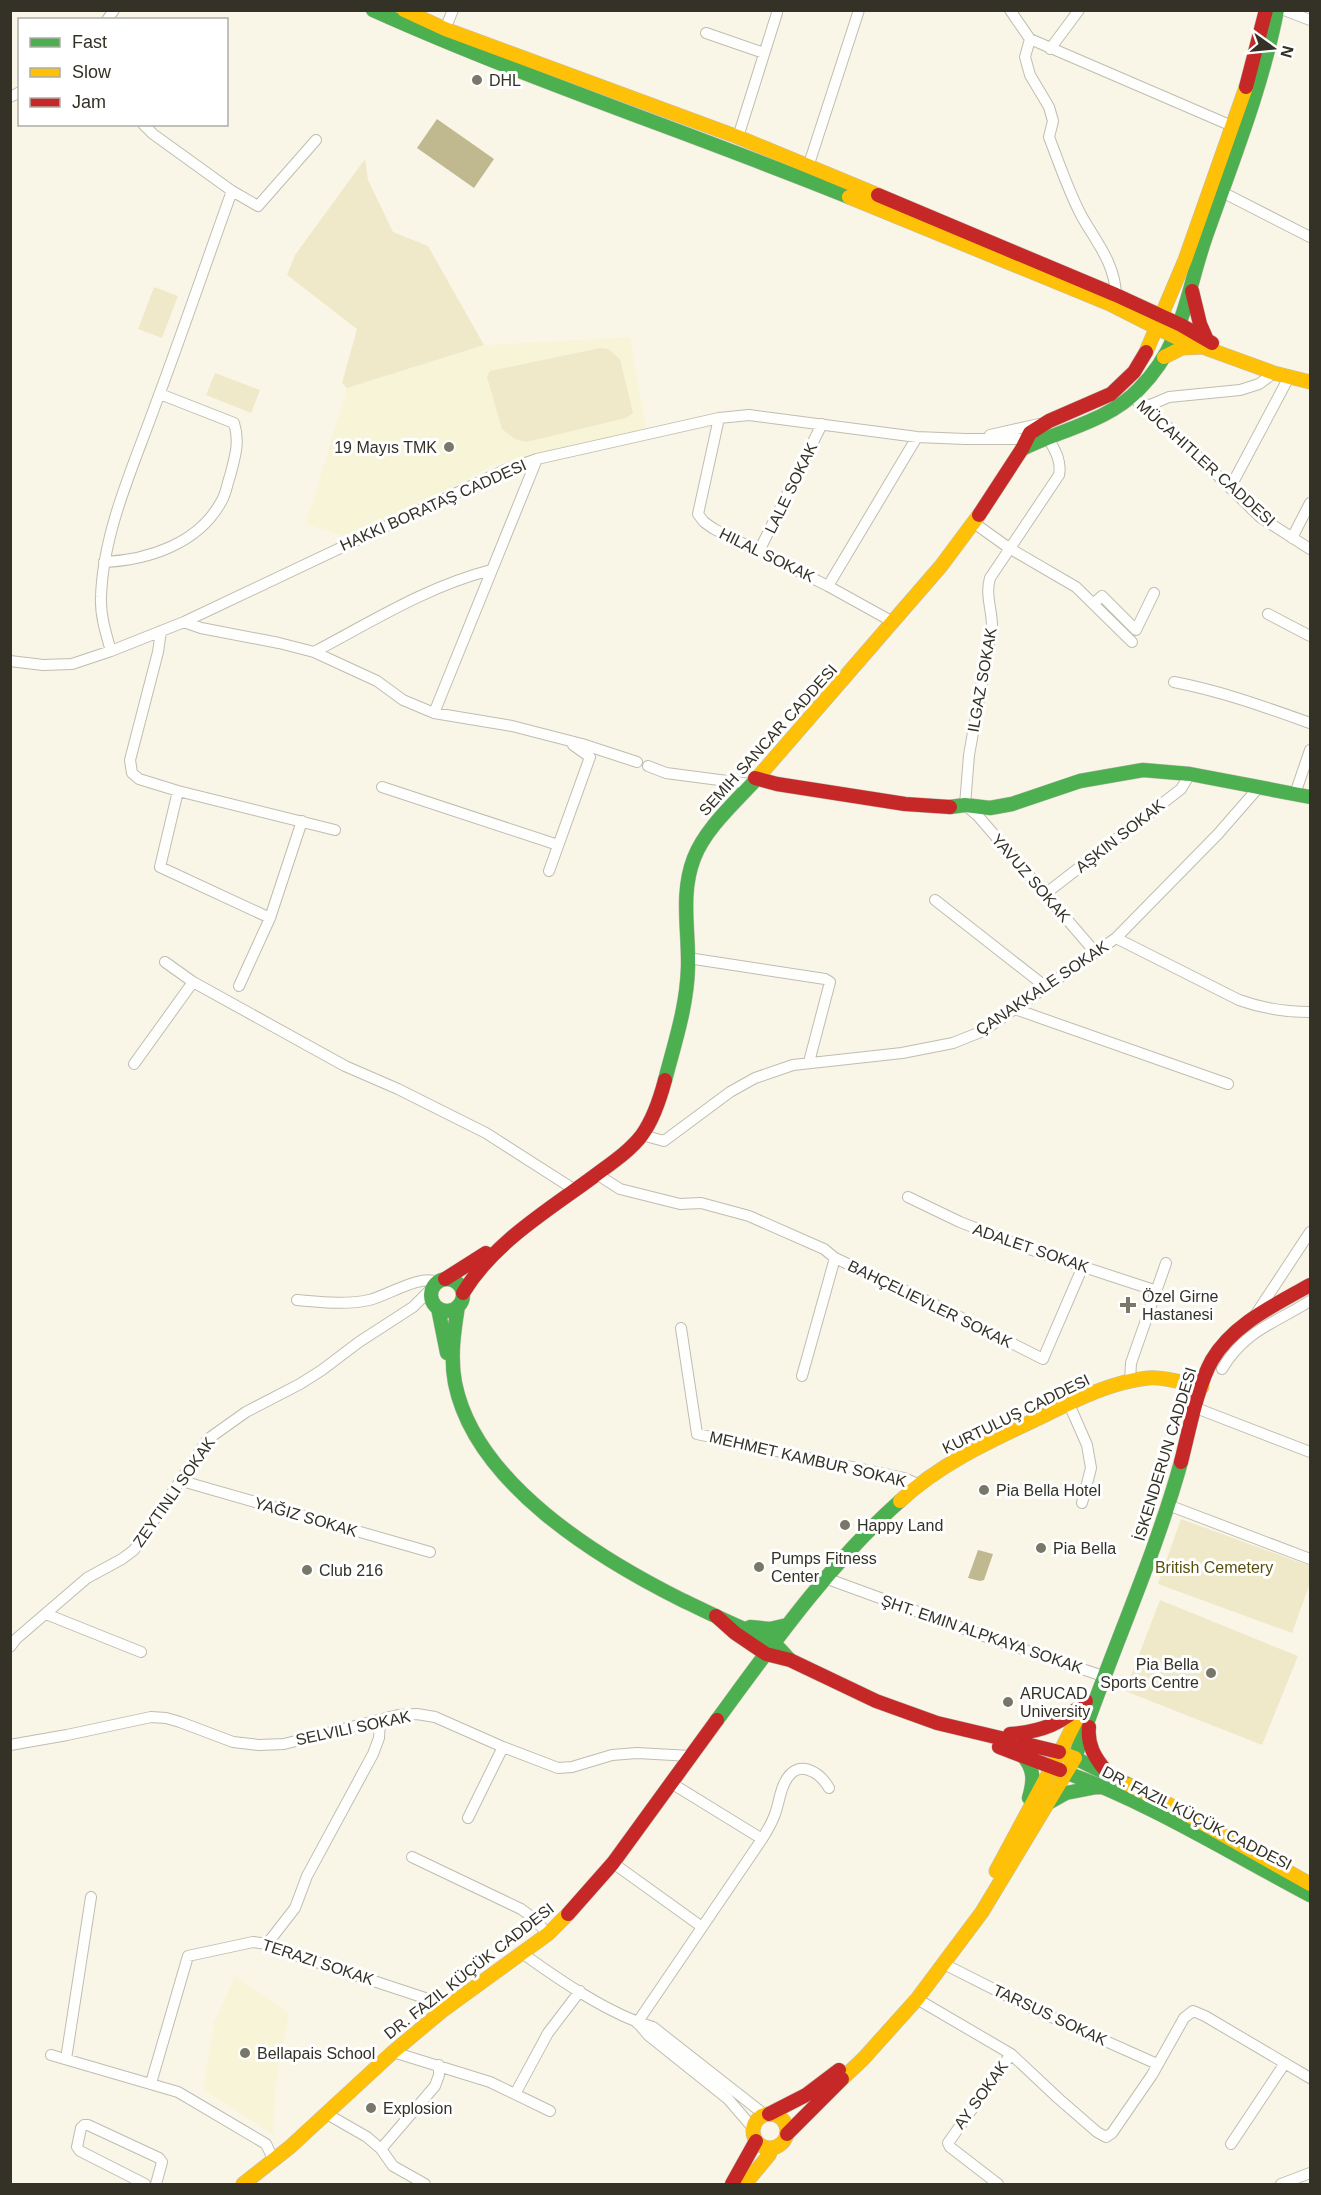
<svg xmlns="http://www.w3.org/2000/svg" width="1321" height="2195" font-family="Arial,sans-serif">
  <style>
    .built { fill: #f8f4d8 }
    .green { fill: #efe9c9 }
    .water { fill: #c0b990 }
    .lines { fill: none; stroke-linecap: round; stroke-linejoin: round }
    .street-casing { stroke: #bfbdb2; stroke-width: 12 }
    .fast-casing { stroke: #bfbdb2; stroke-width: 15 }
    .slow-casing { stroke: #bfbdb2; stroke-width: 15 }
    .jam-casing { stroke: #bfbdb2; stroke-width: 15 }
    .street { stroke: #fefefc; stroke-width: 10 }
    .fast { stroke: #4caf50; stroke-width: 14 }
    .slow { stroke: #ffc107; stroke-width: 14 }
    .jam { stroke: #c62828; stroke-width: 14 }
    .poi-dot { fill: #79776a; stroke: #fff; stroke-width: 2 }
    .labels { text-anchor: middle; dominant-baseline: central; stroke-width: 6; stroke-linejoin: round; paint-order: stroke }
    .poi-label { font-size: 16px; fill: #343226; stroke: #fff; text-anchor: start }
    .street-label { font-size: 16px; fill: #343226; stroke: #fff }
    .park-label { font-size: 16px; fill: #594f0d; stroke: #fff }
  </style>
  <rect width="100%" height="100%" fill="#f9f6e8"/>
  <path class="built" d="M630,337l16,91 -153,37 -138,75 -49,-16 41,-136 137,-43z
    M235,1976l54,36 -13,71 -3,51 -70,-44 11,-67z"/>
  <path class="green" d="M365,159l3,21 25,52 35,14 56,99 -137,43 -5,-5 15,-54 -70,-54 8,-20z
    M154,287l24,9 -16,42 -24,-9z
    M600,348l8,1 12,10 13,54 -7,5 -100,24 -11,-3 -13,-10 -15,-52 3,-6z
    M215,373l45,17 -9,23 -45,-18z
    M1181,1519l129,47v17l-18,50 -134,-49z
    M1160,1600l138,56 -36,89 -137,-54z"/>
  <path class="water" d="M437,119l57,40 -20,29 -57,-40z
    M978,1550l15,4 -9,26 -4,1 -12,-3z"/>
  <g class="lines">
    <g class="street-casing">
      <path id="street" d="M1010,10l20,29 202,87
        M1284,10l26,10
        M107,20l7,-10
        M445,29l8,-19
        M706,33l58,20
        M1030,39l-5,18 5,18 19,32 4,14 -4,16c10,26 19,53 32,78 15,27 34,48 35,80
        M1050,49l29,-39
        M10,97l10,-5
        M143,124l10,10 79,57 26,15 58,-66
        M738,137l39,-124
        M808,167l51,-157
        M1222,192l88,45
        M1132,396l34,29 94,92 50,32
        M1139,404l11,1 19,-8 71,-7 19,-6 15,-11
        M719,418l-21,96 6,8 10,7 114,57 65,36
        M990,435l49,-11
        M1047,436c7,13 15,24 12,39l-69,103c-5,16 2,32 2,48l-23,129 -4,50 13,11 117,136
        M1230,488l59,-111
        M974,523l35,25 67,39 56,55
        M1292,538l18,-35
        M759,551l63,-127
        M104,562c44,-2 94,-18 117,-60 5,-7 6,-18 9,-26 5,-19 10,-34 4,-53l-74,-29
        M828,586l89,-149
        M1094,603l8,-7 34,34 18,-37
        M1268,614l42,22
        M184,622l17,6 78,15 35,9 63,29 26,19 31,13 78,13 70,18 55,18
        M161,631l-3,21 -28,108 2,13 7,6 39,12 157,39
        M111,651c-5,-17 -11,-36 -10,-54 2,-65 32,-130 54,-191 27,-72 51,-143 77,-215
        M314,652c57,-30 114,-66 177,-82
        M10,661l33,4 29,-1 39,-13 73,-29 321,-152 32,-11 182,-41 30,-3 168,22 48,2h67
        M1174,682c47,9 91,25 136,41
        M434,713l103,-254
        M648,766l18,7 84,11
        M382,787l176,58
        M178,791l-18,76 110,51
        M1295,794l15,-44
        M549,871l41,-114 -17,-12
        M1045,894l136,-105 9,-15
        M935,900l111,87
        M1116,938l123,62c25,9 46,12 71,12
        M688,958l137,21 5,3 -21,80
        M165,962l28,20 152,84 53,23 88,44 89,57
        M239,986l31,-68 32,-97
        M1015,1009l213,75
        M134,1064l59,-82
        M642,1135l22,6 66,-49 25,-14 38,-13 109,-12 51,-10 30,-12 133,-93 102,-104 41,-47
        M598,1175l22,14 60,15 21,-1 48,13 75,33 11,9 105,49 103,52 40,-93
        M908,1197l52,25 69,27 128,42
        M297,1300c24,2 49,5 72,0 18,-4 51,-26 68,-18
        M1254,1317l56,-85
        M681,1328l16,106 207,44 14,6
        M1222,1369c22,-38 53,-46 88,-68
        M802,1376l33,-118
        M1130,1381l1,-18 35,-100
        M1069,1404l18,41 4,23 -9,35
        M1196,1408l114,44
        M182,1481l248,71
        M1168,1505l142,54
        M828,1579l164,60 111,37
        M46,1614l95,38
        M10,1647l6,-8 71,-61 35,-19 12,-9 74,-111 38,-27 54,-28 22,-14 37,-28 54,-35 21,-21
        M10,1745l57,-10 84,-18 15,1 14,4 53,20 26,3 25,-1 114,-29 19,-1 18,3 68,30 55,21 14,-1 40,-12 25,-2 54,3
        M671,1783l91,56
        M468,1818l35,-71
        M412,1857l109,52 11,8 16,17
        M613,1863l89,64
        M267,1944l28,-36 12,-32 66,-122 6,-16 1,-18
        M522,1953c36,26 88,62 131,74l112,88
        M944,1964l83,42 130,58
        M917,1999l94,55 48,45 38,33 9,5 6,-4 40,-58 32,-57 9,-7 12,5 105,62
        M637,2023l125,-184c5,-8 10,-16 13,-25 4,-11 5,-23 10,-32 12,-24 34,-11 44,6
        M638,2023l10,12 80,64 25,29
        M393,2052l97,30 60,29
        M51,2055l127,37 88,52 8,17
        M66,2059l25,-162
        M151,2083l37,-127 65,-14 14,2 16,7 142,47 17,13
        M515,2094l33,-61 32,-42
        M327,2114l40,23 14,12 12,17 32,18
        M1231,2144l54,-81
        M381,2149l54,-63 4,-11v-10
        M145,2184l-65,-33 -3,-4 4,-19 3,-3h4l71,33 3,4 -6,22
        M998,2184l-48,-37 -2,-4 63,-89
        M1281,2184l29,-11"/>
    </g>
    <g class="fast-casing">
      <path id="fast" d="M373,10c156,70 318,123 476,187
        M1022,449c38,-19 87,-28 117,-60 45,-45 47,-96 67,-153 26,-74 56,-148 71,-226
        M950,807l15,-2 25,3 22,-4 68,-23 63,-11 47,4 120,23
        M665,1080c10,-38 22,-74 23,-113 1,-37 -8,-73 6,-109 12,-31 43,-57 65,-82
        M431 1295a16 16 0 1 1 32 0a16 16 0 1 1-32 0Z
        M458,1306c-4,25 -8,51 -3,77 20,100 143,175 227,217 21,10 41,20 62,29 9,5 21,8 29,14 6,4 11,11 16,16
        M438,1308l9,45
        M750,1627l20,2 17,-4
        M717,1720c55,-75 113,-157 183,-219
        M1022,1755c13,14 12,26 7,43
        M1067,1773c85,31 163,80 243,122
        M1129,1785l-54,-27c33,-100 78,-195 106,-296
        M1050,1802l16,-9 36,-7"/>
    </g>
    <g class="slow-casing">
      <path id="slow" d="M404,10l41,19 293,108 140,58
        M849,197l261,107 65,33
        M1175,337l99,36 36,9
        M1146,352l39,-92 61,-173
        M1164,357l18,-9 21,-1
        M759,776l182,-210 38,-51
        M900,1501c40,-37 88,-59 137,-82 35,-17 72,-37 111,-41 14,-2 39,6 54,9
        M1060,1752l24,-47
        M1129,1785l41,20 140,79
        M996,1871l64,-119
        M842,2079l22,-21 53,-59 65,-87 93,-154 -16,-6
        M753 2131a17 17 0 1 1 34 0a17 17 0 1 1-34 0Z
        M243,2184l47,-37 103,-95 49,-41 106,-77 20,-20
        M745,2184l24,-29 3,-7"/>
    </g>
    <g class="jam-casing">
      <path id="jam" d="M1246,87l20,-77
        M878,195l238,100 65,30
        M1192,291l8,33 7,16
        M1181,325l31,18
        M979,515l43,-66 8,-16 19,-12 62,-27 23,-22 12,-20
        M755,778l22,6 128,20 45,3
        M445,1279l41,-26
        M463,1293c30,-50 84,-82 130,-116 17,-13 36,-25 49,-42 12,-17 18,-36 23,-55
        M1181,1462c8,-31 16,-75 31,-102 21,-36 63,-55 98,-75
        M716,1616l19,17 31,21 24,6 86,41 61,22 122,29
        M1089,1727c-2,18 6,31 17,44
        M1010,1734c32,-2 53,-11 76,-33
        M999,1747l61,23
        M568,1914l45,-51 104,-143
        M769,2114l37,-19 33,-25
        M787,2134l55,-55
        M732,2184l24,-43"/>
    </g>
    <use href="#street" class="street"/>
    <use href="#fast" class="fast"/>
    <use href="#slow" class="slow"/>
    <use href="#jam" class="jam"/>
  </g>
  <g class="poi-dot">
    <circle cx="477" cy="80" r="6"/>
    <circle cx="449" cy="447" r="6"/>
    <path d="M1125 1296h6v6h6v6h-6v6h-6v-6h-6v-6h6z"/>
    <circle cx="984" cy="1490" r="6"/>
    <circle cx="845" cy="1525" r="6"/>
    <circle cx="1041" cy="1548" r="6"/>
    <circle cx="759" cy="1567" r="6"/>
    <circle cx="307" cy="1570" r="6"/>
    <circle cx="1211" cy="1673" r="6"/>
    <circle cx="1008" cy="1702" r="6"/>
    <circle cx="245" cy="2053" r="6"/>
    <circle cx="371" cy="2108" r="6"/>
  </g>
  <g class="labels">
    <g class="poi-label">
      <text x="489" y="80">DHL</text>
      <text x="437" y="447" text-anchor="end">19 Mayıs TMK</text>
      <text x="1142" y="1296">Özel Girne<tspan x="1142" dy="18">Hastanesi</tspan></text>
      <text x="996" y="1490">Pia Bella Hotel</text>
      <text x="857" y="1525">Happy Land</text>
      <text x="1053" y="1548">Pia Bella</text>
      <text x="771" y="1558">Pumps Fitness<tspan x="771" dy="18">Center</tspan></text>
      <text x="319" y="1570">Club 216</text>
      <text x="1199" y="1664" text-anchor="end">Pia Bella<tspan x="1199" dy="18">Sports Centre</tspan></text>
      <text x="1020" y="1693">ARUCAD<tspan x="1020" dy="18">University</tspan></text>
      <text x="257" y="2053">Bellapais School</text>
      <text x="383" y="2108">Explosion</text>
    </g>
    <g class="street-label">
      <text transform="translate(1206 463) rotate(42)">MÜCAHITLER CADDESI</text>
      <text transform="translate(791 488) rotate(-64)">LALE SOKAK</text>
      <text transform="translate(433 505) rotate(-24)">HAKKI BORATAŞ CADDESI</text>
      <text transform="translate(767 555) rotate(26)">HILAL SOKAK</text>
      <text transform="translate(982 680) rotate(-80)">ILGAZ SOKAK</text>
      <text transform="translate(768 740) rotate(-48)">SEMIH SANCAR CADDESI</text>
      <text transform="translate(1120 836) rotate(-38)">AŞKIN SOKAK</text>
      <text transform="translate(1031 878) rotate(49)">YAVUZ SOKAK</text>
      <text transform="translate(1042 988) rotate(-34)">ÇANAKKALE SOKAK</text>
      <text transform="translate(1031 1248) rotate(19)">ADALET SOKAK</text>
      <text transform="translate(930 1304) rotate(26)">BAHÇELIEVLER SOKAK</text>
      <text transform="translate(1016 1414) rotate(-26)">KURTULUŞ CADDESI</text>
      <text transform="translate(1165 1454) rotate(-73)">İSKENDERUN CADDESI</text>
      <text transform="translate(808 1459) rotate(13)">MEHMET KAMBUR SOKAK</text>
      <text transform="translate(174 1492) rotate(-55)">ZEYTINLI SOKAK</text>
      <text transform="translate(306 1517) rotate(16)">YAĞIZ SOKAK</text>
      <text transform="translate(982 1634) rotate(19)">ŞHT. EMIN ALPKAYA SOKAK</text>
      <text transform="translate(353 1728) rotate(-12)">SELVILI SOKAK</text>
      <text transform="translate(1197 1818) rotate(27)">DR. FAZIL KÜÇÜK CADDESI</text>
      <text transform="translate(318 1962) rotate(18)">TERAZI SOKAK</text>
      <text transform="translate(469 1971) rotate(-38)">DR. FAZIL KÜÇÜK CADDESI</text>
      <text transform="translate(1050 2015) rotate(25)">TARSUS SOKAK</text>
      <text transform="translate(981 2095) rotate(-54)">AY SOKAK</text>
    </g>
    <g class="park-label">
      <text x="1214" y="1567">British Cemetery</text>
    </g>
  </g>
  <rect width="1321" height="2195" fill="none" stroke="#343226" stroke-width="24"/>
  <rect x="18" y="18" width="210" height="108" fill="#ffffff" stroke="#aeada8" stroke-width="1.5"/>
  <rect x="30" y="38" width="30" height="9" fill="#4caf50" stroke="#aeada8" stroke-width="1.5"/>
  <text x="72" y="48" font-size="18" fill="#343226">Fast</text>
  <rect x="30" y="68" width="30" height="9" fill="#ffc107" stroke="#aeada8" stroke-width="1.5"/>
  <text x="72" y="78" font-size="18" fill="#343226">Slow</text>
  <rect x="30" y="98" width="30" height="9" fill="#c62828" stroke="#aeada8" stroke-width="1.5"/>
  <text x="72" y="108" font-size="18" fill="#343226">Jam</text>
  <g transform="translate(1273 48) rotate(105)" stroke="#ffffff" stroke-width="4.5" paint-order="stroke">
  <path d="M0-4.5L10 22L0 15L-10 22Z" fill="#343226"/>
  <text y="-9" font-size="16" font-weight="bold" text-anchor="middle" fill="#343226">N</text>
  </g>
</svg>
